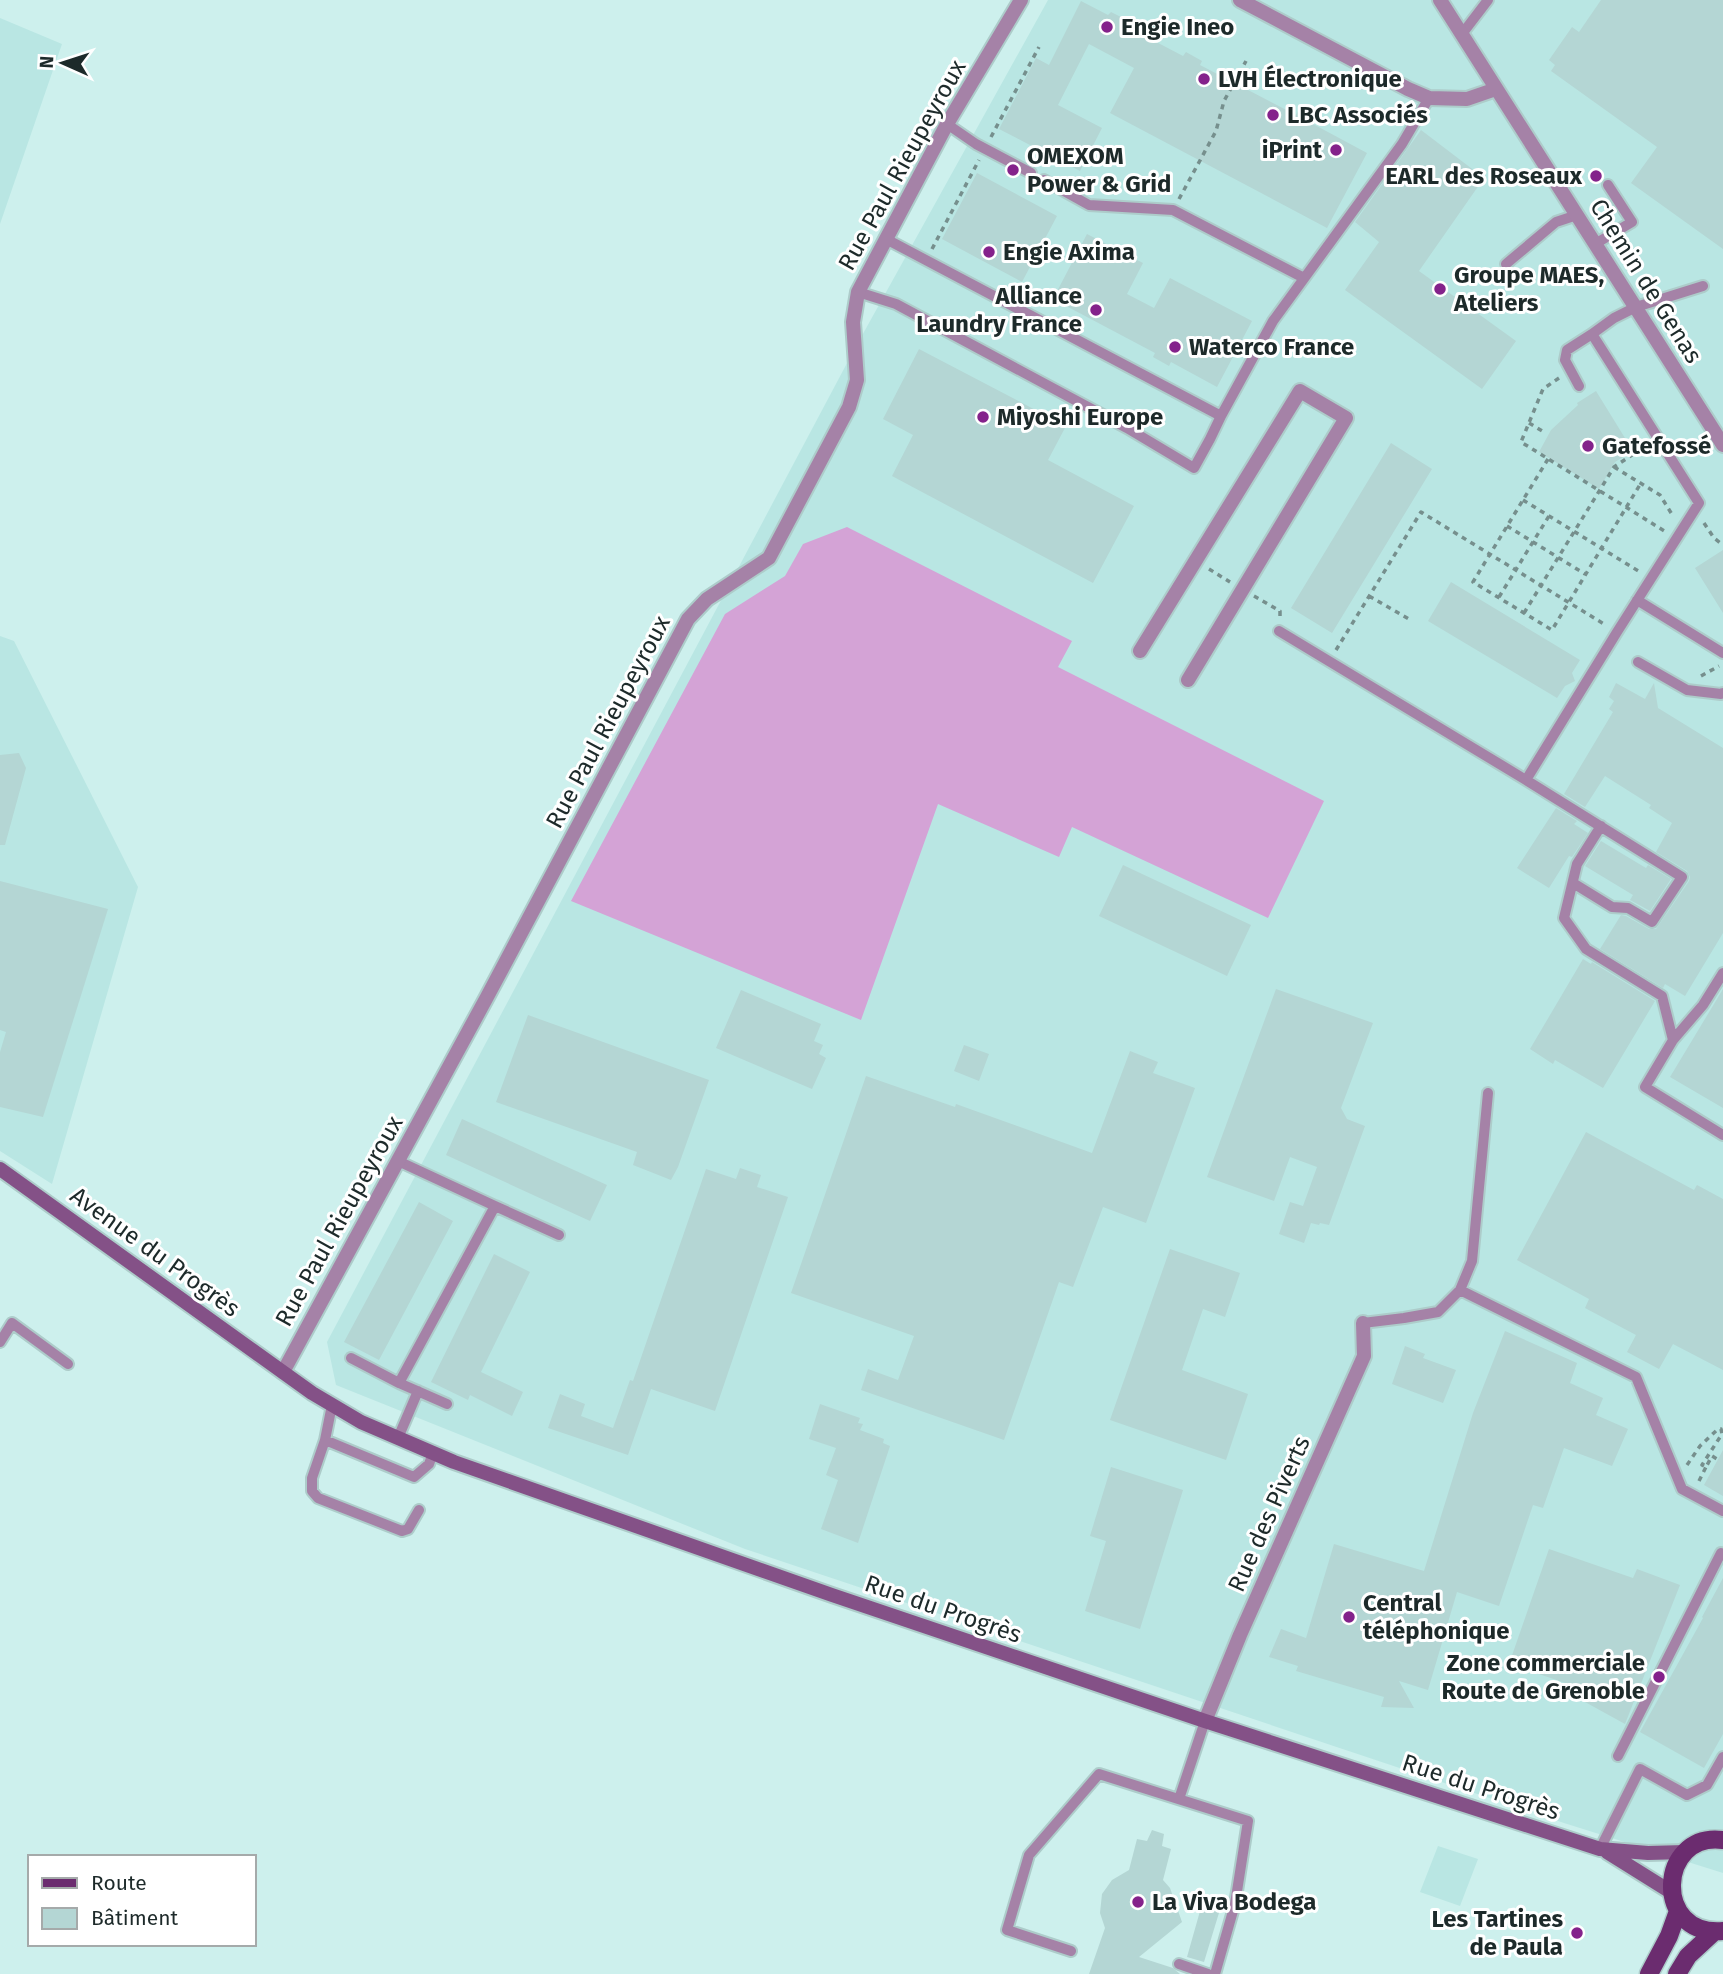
<svg xmlns="http://www.w3.org/2000/svg" width="1723" height="1974" font-family="'Fira Sans',sans-serif">
  <style>
    .built { fill: #b9e6e3 }
    .forest { fill: #d4a3d6 }
    .building { fill: #b4d6d4 }
    .lines { fill: none; stroke-linecap: round; stroke-linejoin: round }
    .lane-casing { stroke: #adccca; stroke-width: 14 }
    .street-casing { stroke: #adccca; stroke-width: 18 }
    .secondary-casing { stroke: #adccca; stroke-width: 18 }
    .primary-casing { stroke: #adccca; stroke-width: 21 }
    .path { stroke: #768f8d; stroke-width: 3.5; stroke-dasharray: 5 5; stroke-linecap: butt }
    .lane { stroke: #a582a7; stroke-width: 10 }
    .street { stroke: #a582a7; stroke-width: 14 }
    .secondary { stroke: #845187; stroke-width: 14 }
    .primary { stroke: #6b2c6f; stroke-width: 18 }
    .poi-dot { fill: #84228b; stroke: #fff; stroke-width: 2.5 }
    .labels { text-anchor: middle; dominant-baseline: central; stroke-width: 6; stroke-linejoin: round; paint-order: stroke }
    .poi-label { font-size: 24px; font-weight: bold; fill: #1d2a2a; stroke: #fff; text-anchor: start }
    .street-label { font-size: 24px; fill: #1d2a2a; stroke: #fff }
  </style>
  <rect width="100%" height="100%" fill="#cdf0ed"/>
  <path class="built" d="M1048,0h675v1873l-159,-50 -819,-274 -409,-164 -9,-43 527,-992z
    M0,18l62,26 -62,180z
    M0,636l14,5 124,246 -86,297 -52,-33z
    M1438,1846l40,13 -18,47 -40,-14z"/>
  <path class="forest" d="M847,527l225,114 -14,26 266,134 -56,117 -196,-91 -13,30 -121,-53 -77,216 -290,-119 154,-287 60,-38 18,-32z"/>
  <path class="building" d="M1601,0h122v249l-92,-66 26,-36 -106,-76 4,-6 -6,-5 23,-33 7,5z
    M1081,1l27,14 3,-3 14,7 -3,5 61,32 3,-4 16,9 -2,4 96,50 2,-4 17,9 -2,4 54,29 -40,75 -217,-115 24,-45 -45,-24 -31,61 44,23 -22,43 -81,-42 37,-71 13,7z
    M1421,130l63,48 -65,93 97,70 -34,48 -137,-99 34,-48 -24,-20z
    M977,173l80,43 -35,66 -80,-43z
    M1087,234l56,29 -16,31 27,14 16,-30 82,43 -35,66 -46,-25 -2,4 -16,-9 2,-4 -102,-54z
    M919,349l147,77 -18,34 86,46 -41,77 -201,-107 21,-41 -30,-16z
    M1596,391l37,60 -18,11 -16,27 -60,-37 12,-22 27,-25 -1,-2z
    M1391,443l41,26 -100,164 -41,-25z
    M1723,550v63l-28,-45z
    M1451,582l129,78 -8,13 3,8 -10,5 -8,12 -129,-77z
    M1616,683l29,16 9,-16 4,25 65,40v185l-38,63 -20,-12 -2,4 -63,-39 21,-34 5,1 23,13h7l33,-48 1,-4 -3,-6 -31,-19 16,-29 -23,-15 2,-3 -46,-29 -20,31 -21,-13 49,-82 -4,-3 5,-8 -5,-4z
    M19,753l7,15 -21,77h-5v-90z
    M1556,808l21,13 -3,3 14,9 -16,24 -3,-1 -20,32 -32,-20z
    M1601,841l45,27 2,-3 23,14 -21,32 -20,-11 3,-5 -48,-29z
    M1123,865l128,60 -24,51 -128,-60z
    M0,881l108,28 -65,208 -43,-10v-55l6,-20 -6,-2z
    M1583,959l8,5 1,-2 63,39 -52,87 -48,-28 -2,4 -23,-15z
    M1276,989l97,34 -32,85 6,11 18,7 -36,99 -9,-2 -1,2 -8,-2 -7,20 -25,-9 11,-32 13,4 14,-39 -27,-10 -16,44 -67,-24z
    M1723,989v119l-53,-31z
    M741,990l80,34 -7,17 9,4 -4,9 7,4 -14,31 -96,-41z
    M528,1015l181,65 -31,87 -7,13 -38,-15 4,-13 -141,-50z
    M964,1045l25,9 -10,27 -25,-10z
    M1130,1051l28,11 -5,11 42,15 -49,135 -43,-16 -30,80 -14,-5 -55,158 -143,-50 7,-21 30,11 16,-44 -123,-43 75,-217 89,31 1,-3 136,49z
    M462,1119l145,66 -17,36 -144,-66z
    M1586,1132l108,58 3,-5 26,14v171l-50,-26 -14,25 -32,-17 9,-17 -51,-27 4,-9 -72,-39z
    M740,1168l21,7 -4,12 31,10 -73,214 -64,-22 -23,66 -80,-27 12,-34 25,10 -4,12 32,12 17,-48 3,1 73,-212 30,10z
    M419,1202l34,19 -74,139 -35,-18z
    M1170,1249l70,24 -15,44 -22,-8 -21,61 66,24 -22,66 -116,-40z
    M494,1254l36,18 -49,100 42,20 -11,24 -42,-21 -2,5 -37,-18z
    M1505,1331l72,32 -7,20 33,15 -7,17 32,14 -16,37 -48,-18 -21,60 -10,-3 -34,101 -42,-14 -29,98 -29,-9 15,27 -33,-1 3,-10 -88,-26 2,-5 -29,-9 12,-28 25,9 28,-94 90,27 49,-158z
    M1405,1346l20,8 -2,4 33,12 -13,33 -51,-19z
    M820,1404l40,14 -2,5 5,1 -3,6 24,9 -1,4 7,3 -32,97 -37,-14 17,-49 -12,-5 10,-27 -27,-9z
    M1723,1450v46l-19,-11z
    M1111,1467l72,23 -43,139 -55,-18 21,-70 -16,-5z
    M1549,1549l84,29 4,-9 43,16 -55,139 -40,-22 4,-11 -80,-27z
    M1723,1578v156l-19,34 -64,-36 63,-114 -1,-1z
    M1152,1830l12,4 -2,12 9,3 -8,31 7,8 12,34 -43,35 34,11 7,6h-91l16,-46 -5,-15 2,-19 10,-14 17,-10 8,-31 10,2z
    M1204,1897l18,6 -18,59 -17,-5z"/>
  <g class="lines">
    <g class="lane-casing">
      <path id="lane" d="M1462,34l26,-34
        M947,124l29,20 55,29
        M1044,180l45,25 84,5 131,68
        M886,239l335,177 52,-95 129,-177 27,-46
        M1595,244l37,-22 -24,-37
        M1506,264l50,-42 21,-7
        M858,292l38,12 231,124 67,40 16,-29 11,-23
        M1579,386l-14,-26 2,-10 25,-16
        M1637,600l86,53
        M1279,631l247,149 91,-148 82,-129 -107,-169 22,-16 22,-11 67,-21
        M1638,662l49,28 34,4 2,-1
        M1526,780l156,97 -30,45 -24,-14 -16,-1 -39,-24
        M1601,826l-24,38 -13,54 22,31 76,47 11,44 -28,47 78,48
        M1673,1040l30,-35 20,-32
        M495,1206l64,29
        M1460,1290l12,-29 16,-168
        M1363,1323l41,-5 34,-6 22,-22 176,87 46,112 41,22
        M0,1342l12,-19 56,41
        M351,1358l48,25 96,-177 -97,-45
        M399,1383l48,21
        M332,1405l-7,35 -13,38v13l6,7 84,33 6,-2 11,-19
        M398,1438l20,-47
        M325,1440l89,37 15,-13 4,-11
        M1618,1756l103,-203 2,1
        M1179,1799l26,-78
        M1600,1849l40,-80 47,26 20,-10 16,-28
        M1071,1951l-64,-21 22,-75 70,-81 149,47 -13,83 -20,70
        M1179,1964l29,10"/>
    </g>
    <g class="street-casing">
      <path id="street" d="M1240,0l168,89 21,9 38,1 29,-10
        M1440,0l283,445
        M1140,651l160,-260 46,27 -158,262
        M283,1372l204,-375 201,-378 19,-20 62,-41 80,-151 8,-27 -4,-58 5,-30 89,-168 74,-124
        M1205,1721l35,-86 124,-279 -1,-33"/>
    </g>
    <g class="secondary-casing">
      <path id="secondary" d="M0,1169l312,224 49,29 93,40 378,133 373,126 395,128 48,4 37,-1
        M1607,1852l64,40"/>
    </g>
    <g class="primary-casing">
      <path id="primary" d="M1723,1840c-65,-9 -71,97 0,91
        M1649,1974l20,-38 9,-25
        M1677,1974l11,-18 26,-24"/>
    </g>
    <path class="path" d="M991,137l48,-90
      M1179,199l37,-68 8,-30 22,-40
      M932,249l47,-89
      M1559,378l-16,11 -22,53 145,90
      M1529,423l15,9
      M1548,459l-75,123 79,48 89,-147
      M1614,467l46,28 13,21
      M1523,500l117,72
      M1704,523l10,15 9,7
      M1507,526l78,48
      M1209,569l21,13
      M1254,596l26,15v5
      M1369,596l40,23
      M1499,597l50,-81
      M1524,613l90,-146 33,-22
      M1336,650l85,-138 183,112
      M1701,676l18,-10
      M1687,1465l13,-19 18,-17h3l1,5 -20,31 4,2 6,-11 5,3
      M1699,1481l7,-14"/>
    <use href="#lane" class="lane"/>
    <use href="#street" class="street"/>
    <use href="#secondary" class="secondary"/>
    <use href="#primary" class="primary"/>
  </g>
  <g class="poi-dot">
    <circle cx="1107" cy="27" r="7"/>
    <circle cx="1204" cy="79" r="7"/>
    <circle cx="1273" cy="115" r="7"/>
    <circle cx="1336" cy="150" r="7"/>
    <circle cx="1013" cy="170" r="7"/>
    <circle cx="1596" cy="176" r="7"/>
    <circle cx="989" cy="252" r="7"/>
    <circle cx="1440" cy="289" r="7"/>
    <circle cx="1096" cy="310" r="7"/>
    <circle cx="1175" cy="347" r="7"/>
    <circle cx="983" cy="417" r="7"/>
    <circle cx="1588" cy="446" r="7"/>
    <circle cx="1349" cy="1617" r="7"/>
    <circle cx="1659" cy="1677" r="7"/>
    <circle cx="1138" cy="1902" r="7"/>
    <circle cx="1577" cy="1933" r="7"/>
  </g>
  <g class="labels">
    <g class="poi-label">
      <text x="1121" y="27">Engie Ineo</text>
      <text x="1218" y="79">LVH Électronique</text>
      <text x="1287" y="115">LBC Associés</text>
      <text x="1322" y="150" text-anchor="end">iPrint</text>
      <text x="1027" y="156">OMEXOM<tspan x="1027" dy="28">Power &amp; Grid</tspan></text>
      <text x="1582" y="176" text-anchor="end">EARL des Roseaux</text>
      <text x="1003" y="252">Engie Axima</text>
      <text x="1454" y="275">Groupe MAES,<tspan x="1454" dy="28">Ateliers</tspan></text>
      <text x="1082" y="296" text-anchor="end">Alliance<tspan x="1082" dy="28">Laundry France</tspan></text>
      <text x="1189" y="347">Waterco France</text>
      <text x="997" y="417">Miyoshi Europe</text>
      <text x="1602" y="446">Gatefossé</text>
      <text x="1363" y="1603">Central<tspan x="1363" dy="28">téléphonique</tspan></text>
      <text x="1645" y="1663" text-anchor="end">Zone commerciale<tspan x="1645" dy="28">Route de Grenoble</tspan></text>
      <text x="1152" y="1902">La Viva Bodega</text>
      <text x="1563" y="1919" text-anchor="end">Les Tartines<tspan x="1563" dy="28">de Paula</tspan></text>
    </g>
    <g class="street-label">
      <text transform="translate(902 165) rotate(-61)">Rue Paul Rieupeyroux</text>
      <text transform="translate(1646 281) rotate(58)">Chemin de Genas</text>
      <text transform="translate(608 722) rotate(-62)">Rue Paul Rieupeyroux</text>
      <text transform="translate(339 1221) rotate(-61)">Rue Paul Rieupeyroux</text>
      <text transform="translate(155 1252) rotate(36)">Avenue du Progrès</text>
      <text transform="translate(1269 1514) rotate(-66)">Rue des Piverts</text>
      <text transform="translate(943 1609) rotate(19)">Rue du Progrès</text>
      <text transform="translate(1481 1787) rotate(18)">Rue du Progrès</text>
    </g>
  </g>
  <rect x="28" y="1855" width="228" height="91" fill="#ffffff" stroke="#a5aaaa" stroke-width="2"/>
  <rect x="42" y="1878" width="35" height="10" fill="#6b2c6f" stroke="#a5aaaa" stroke-width="2"/>
  <text x="91" y="1890" font-size="21" fill="#1d2a2a">Route</text>
  <rect x="42" y="1908" width="35" height="21" fill="#b4d6d4" stroke="#a5aaaa" stroke-width="2"/>
  <text x="91" y="1925" font-size="21" fill="#1d2a2a">Bâtiment</text>
  <g transform="translate(63 63) rotate(273)" stroke="#ffffff" stroke-width="5" paint-order="stroke">
  <path d="M0-5L12 26L0 18L-12 26Z" fill="#1d2a2a"/>
  <text y="-10" font-size="19" font-weight="bold" text-anchor="middle" fill="#1d2a2a">N</text>
  </g>
</svg>
